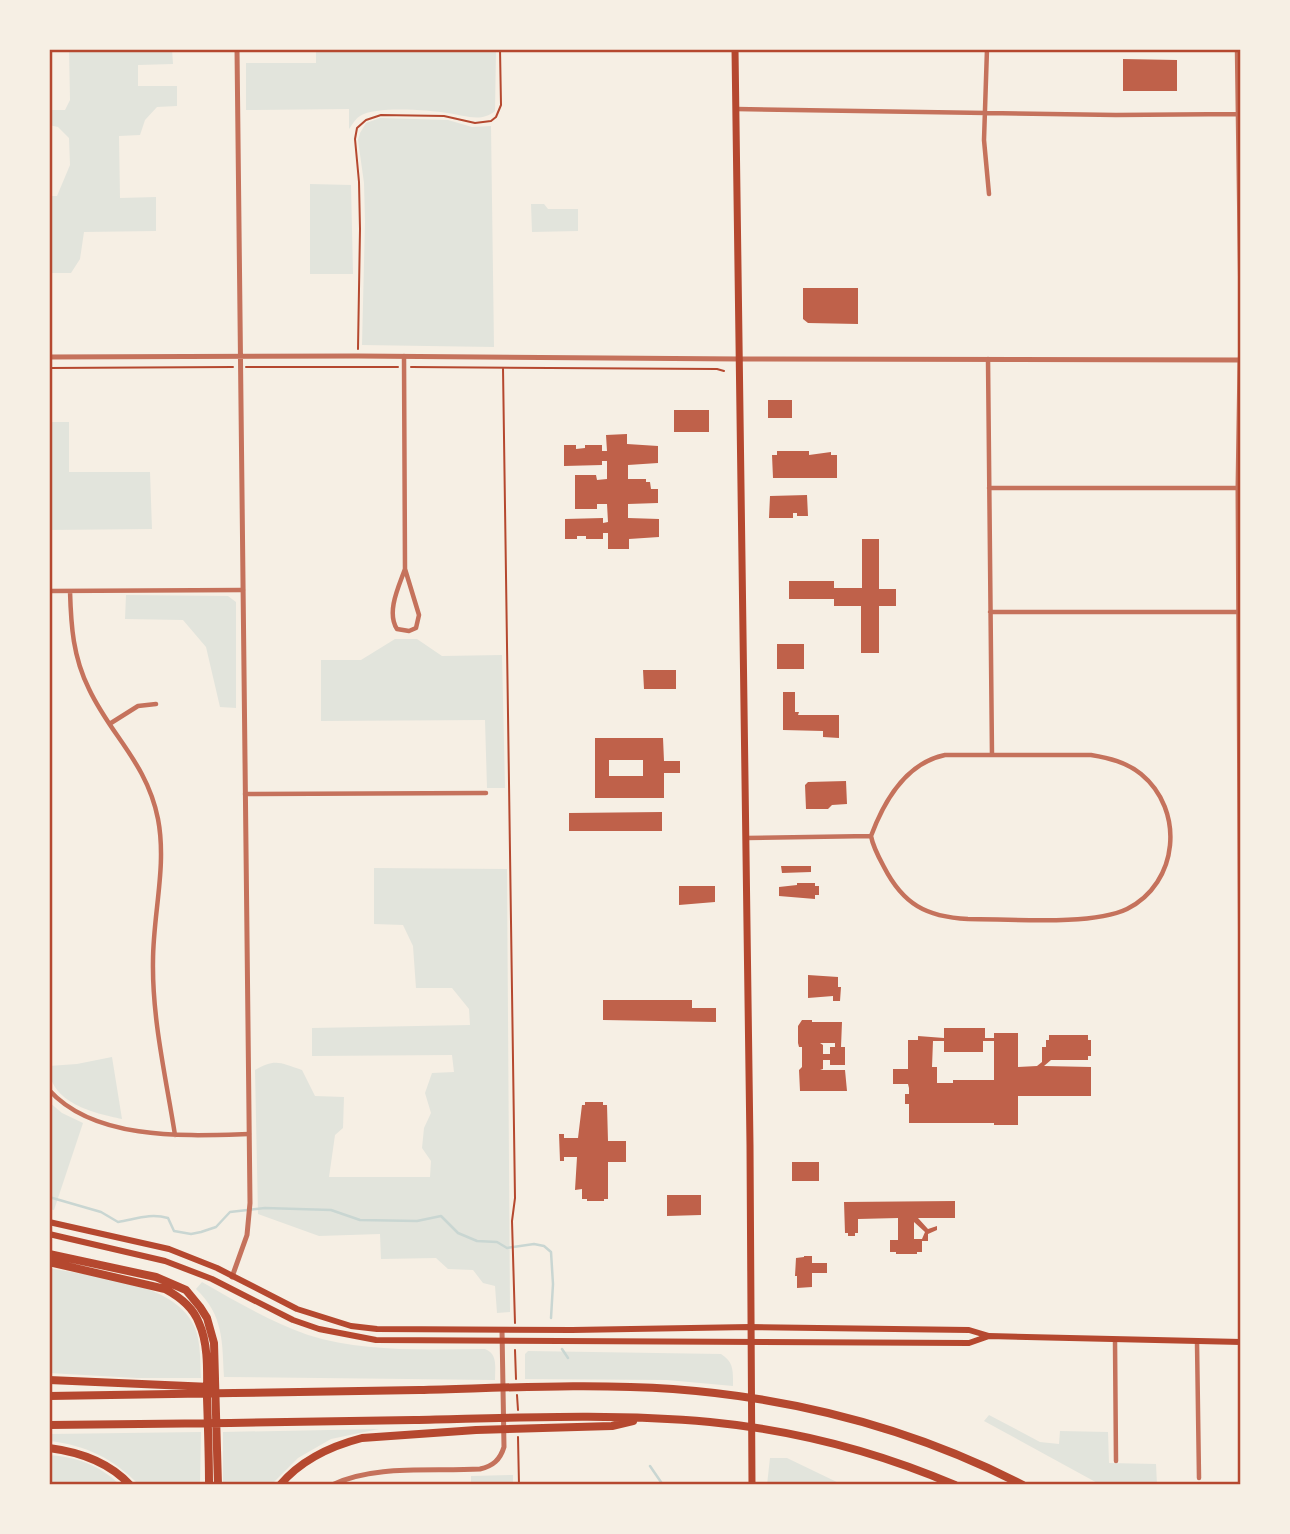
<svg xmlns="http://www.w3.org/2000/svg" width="1290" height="1534" font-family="'Times New Roman',serif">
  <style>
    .green { fill: #e2e4dc }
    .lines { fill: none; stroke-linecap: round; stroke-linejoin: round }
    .stream { stroke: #c9d6d2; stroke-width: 2.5 }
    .building { fill: #bf614a; fill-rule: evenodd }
    .path { stroke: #b5482f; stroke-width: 2 }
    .minor { stroke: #c5725c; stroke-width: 4.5 }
    .tertiary { stroke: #c5725c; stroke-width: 5 }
    .secondary { stroke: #b5482f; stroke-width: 6 }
    .primary { stroke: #b5482f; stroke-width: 7 }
    .motorway { stroke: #b5482f; stroke-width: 8 }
    .neatline { fill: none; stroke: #b5482f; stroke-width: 2.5 }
  </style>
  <rect width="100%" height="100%" fill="#f6efe4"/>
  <path class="green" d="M69,49h103l1,15 -35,1v21h39v20l-20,1 -12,13 -5,15 -21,1 1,62 36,-1v34l-72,1 -4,27 -9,14h-22v-77h8l13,-31 -1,-27 -11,-11 -9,-2v-15h16l5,-10z
    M316,49h180l-1,62c-14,12 -31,4 -48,2 -20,-3 -71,-7 -87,3 -5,3 -8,9 -11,13v-20l-103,1v-47h70z
    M380,118l68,2 24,7 19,-1 3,221 -132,-2 3,-123 -1,-39 -6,-43 2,-7 6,-10z
    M310,184l41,1 2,89h-43z
    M531,204h13l4,5h30v22l-46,1z
    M49,422h20v50h81l2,57 -103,1z
    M126,595l102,1 8,6v106l-16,-1 -14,-60 -23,-27 -58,-1z
    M395,639h22l25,17 60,-1 3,133h-18l-2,-68 -164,1v-61h40z
    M374,868l133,1 3,443 -13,1 -2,-27 -12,-3 -10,-13 -25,-1 -12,-11 -55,1 -1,-25 -61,2 -61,-22 -3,-144c20,-12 26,-7 47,0l13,26 29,1 -1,31 -8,7 -6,42h101l1,-16 -9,-13 2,-20 7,-15 -6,-20 7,-20 22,-1 -2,-17 -140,1v-28l158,-3 -1,-16 -17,-21h-36l-3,-42 -10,-21 -29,-1z
    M112,1057l10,62c-28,-6 -73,-16 -73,-53l28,-2z
    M49,1102l13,11 21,10 -29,87 -5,-1z
    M49,1268c44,9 127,13 146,60 6,15 5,34 6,50h-64l-88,-5z
    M202,1282c35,20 69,40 106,53 57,18 118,14 177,14 13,5 10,18 10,31l-271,-3c-2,-36 0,-61 -28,-88z
    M528,1351l193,3c13,8 12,17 12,32l-66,-6 -142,-1v-25z
    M989,1415l51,27 19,2 1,-13 48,1 1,31 47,1 1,21h-56l-117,-64z
    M379,1429l-48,10 -33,19 -27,27h-48v-53z
    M201,1432l-1,53h-61c-25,-26 -53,-40 -90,-44v-7z
    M49,1455c27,2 51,10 71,30h-71z
    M770,1458h17l56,27h-76z
    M513,1475v10h-42v-9z"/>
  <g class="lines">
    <path class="stream" d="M49,1197l52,15 17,10c18,-3 32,-9 50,-4l6,13 17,3 10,-2 15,-5 14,-15 35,-4 66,2 29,10 57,1 24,-5 17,17 19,8 20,1 10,6 27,-4 10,2 7,6 2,32 -2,34
      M562,1349l6,9
      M650,1466l13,19"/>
  </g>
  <path class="building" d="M1123,59l54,1v31h-54z
    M803,288h55v36l-50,-1 -5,-4z
    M768,400h24v18h-24z
    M674,410h35v22h-35z
    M627,434v10l31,2v17l-30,2v14h18v3h4l1,7h7v14l-30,1v14l31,1v18l-30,2v10h-21v-16h-5v6h-17v-3h-9v3h-12v-20l38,-1v5l5,-1 -1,-18h-10v5h-22v-34h21l1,5 10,-1v-18h-5v4l-38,1v-21h12v4l9,-1v-3h17v6h5l-1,-16z
    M777,451h32v4l22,-3v3h6v23h-64l-1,-23h5z
    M807,495l1,21h-11v-3h-4v5h-24l1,-22z
    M862,539h17v50h17v17h-17v47h-18v-47h-27v-7h-45v-18h45v7h28z
    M777,644h27v25h-27z
    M643,670h33v19h-32z
    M783,692h12v20h4l-1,3h41v23l-16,-1v-6l-40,-1z
    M595,738h68l1,23h16v12h-16v25h-69zM609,760h34v16h-34z
    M846,781l1,23 -15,1 -4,4h-22l-1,-24 3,-3z
    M662,812v19h-93v-18z
    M781,866h30v6l-29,1z
    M797,883h18v3h4v9h-4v4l-36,-3v-9l18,-2z
    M679,886h36v16l-36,3z
    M808,975l30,2v10h3l-1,14h-7v-5l-25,2z
    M603,1000h89v8h24v14l-113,-2z
    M802,1020h10v2h30l-1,25h4v18h-15v-5h-7v9l-3,1h25l2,21h-47l-1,-21 3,-3v-20h-3l-1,-4v-17zM820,1043h15v4h-5v7h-7v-9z
    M944,1028h41v10h9v-5h24v34l19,-1 5,-4v-15h4v-7h3v-5h39v5h3v16h-3v4h-37l-7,6 47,1v29h-73v29h-24v-2h-85v-19h-4v-10h4v-6l-1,-4h-15v-15h15v-29h10v-4l26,2zM933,1041h11v11h39v-11h11v39h-41v3h-16v-16h-5z
    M585,1102h18v3h4l1,36h18v21h-18v37h-4v2h-17v-2h-5v-10l-7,1 2,-33h-13v4h-4l-1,-27h5v4h14l4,-33h3z
    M792,1162h27v19h-27z
    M667,1195h34v20l-34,1z
    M955,1201v17h-37l10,11 9,-3v4l-9,4v7h-6v11h-5v2h-21v-2h-6v-12h8v-22l-40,1v14h-3v3h-7v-3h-3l-1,-31zM914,1222l11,10 -3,7h-8z
    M804,1256h8v7h15v10h-15v14l-15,1v-12h-2l1,-18 8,-1z"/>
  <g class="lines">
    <path class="path" d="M358,349l2,-120 -1,-47 -4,-43 2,-11 9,-8 15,-5 63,1 31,7 16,-2 5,-4 5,-12 -1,-56
      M246,367h152
      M411,367l306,2 7,2
      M49,368l184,-1
      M503,368l12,830 -3,23 3,102
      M515,1350l1,29
      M517,1395l1,15
      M518,1437l1,48"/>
    <path class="minor" d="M987,49l-3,91 5,54
      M1237,49l4,280
      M736,109l380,6 123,-1
      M404,356l1,213c-6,17 -19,43 -8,60l12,2 7,-3 3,-13 -14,-46
      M988,359l4,396
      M1240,360l1,-19
      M989,488h249
      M49,591l194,-1
      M70,591c1,35 3,66 19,98 22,47 58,74 69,130 9,47 -5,95 -5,142 -1,58 13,117 22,174
      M990,612h249
      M111,723l27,-17 18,-2
      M945,755h146c18,3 35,7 50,19 44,36 38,109 -14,135 -35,17 -118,10 -159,10 -42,-2 -65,-15 -84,-52 -6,-11 -11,-20 -13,-31 13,-35 35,-73 74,-81z
      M245,794l241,-1
      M746,838l125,-2
      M49,1090c46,51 137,46 200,44
      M1115,1341l1,120
      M1197,1342l2,136"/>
    <path class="tertiary" d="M49,357l309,-1 381,3 502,1
      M1240,360l-2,128 3,532
      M232,1277l15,-42 3,-32 -13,-1154
      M332,1485c42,-21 102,-13 148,-16 13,-3 20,-9 24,-22l-2,-117"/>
    <path class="secondary" d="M49,1222l120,27 48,19 80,41 54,17 26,3 195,1 178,-3 219,3 20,6 252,6
      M49,1234l116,27 47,18 81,41 26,9 57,11 593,3 20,-7"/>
    <path class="primary" d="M735,49l15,1096 2,340"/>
    <path class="motorway" d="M49,1254l107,23 30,13 14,17 7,11 7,25 4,142
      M49,1262l116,27c15,8 28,18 34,34 10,22 8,51 8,75 1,29 2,58 2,87
      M49,1380l162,7
      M49,1396c123,-2 247,-4 370,-6 84,-2 170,-7 254,-1 121,9 241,40 350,96
      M49,1425c122,-1 243,-3 365,-5 98,-2 198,-7 296,2 83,8 168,30 245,63
      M49,1448c31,4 60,14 81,37
      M280,1485c21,-25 51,-39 82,-47l114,-8 136,-4 21,-5"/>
  </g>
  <rect width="1290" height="1534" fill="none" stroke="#f6efe4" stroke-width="102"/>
  <rect x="51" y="51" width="1188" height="1432" class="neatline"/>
</svg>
